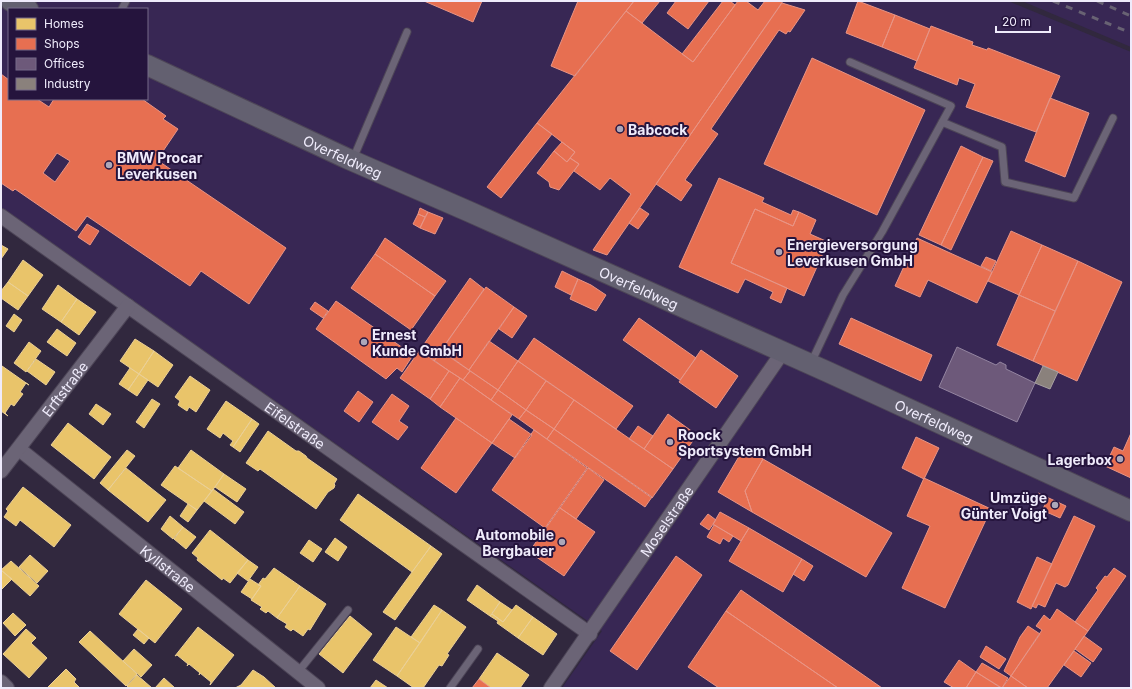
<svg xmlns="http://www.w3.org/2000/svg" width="1132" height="689" font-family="Inter,sans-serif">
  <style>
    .built { fill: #382754; fill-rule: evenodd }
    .homes { fill: #e9c46a; stroke: #ebd096 }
    .shops { fill: #e76f51; stroke: #e99484; fill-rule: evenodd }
    .offices { fill: #6d597a; stroke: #9485a1 }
    .industry { fill: #8a817c; stroke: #a8a1a2 }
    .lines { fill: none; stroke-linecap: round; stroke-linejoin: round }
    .lane-casing { stroke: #4d4557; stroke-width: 9 }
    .street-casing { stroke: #4d4557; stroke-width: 16 }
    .secondary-casing { stroke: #4d4557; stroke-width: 22 }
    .lane { stroke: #6b6476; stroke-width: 7 }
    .street { stroke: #6b6476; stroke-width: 14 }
    .secondary { stroke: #636070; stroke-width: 20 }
    .rail { stroke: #686273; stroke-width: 3; stroke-dasharray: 7 7; stroke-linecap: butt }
    .poi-dot { fill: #aca7b9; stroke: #25143d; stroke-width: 1.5 }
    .labels { text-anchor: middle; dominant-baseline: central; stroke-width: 4; stroke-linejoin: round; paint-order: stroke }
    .poi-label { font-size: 14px; font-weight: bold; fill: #efebfb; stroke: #25143d; text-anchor: start }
    .street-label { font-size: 14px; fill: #efebfb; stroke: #25143d }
  </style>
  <rect width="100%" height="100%" fill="#31283e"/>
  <path class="built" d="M1,1h1007l123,51v636h-569l40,-57 -601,-423zM9,9h138v90h-138z
    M1022,1h109v46z"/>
  <path class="homes" d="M1,245l7,4 -7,10z
    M23,260l20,15 -15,21 -20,-14z
    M8,282l20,14 -10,14 -17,-12v-7z
    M58,285l19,14 -16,23 -19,-13z
    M77,299l19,13 -17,23 -18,-13z
    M14,314l8,6 -8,12 -8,-6z
    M57,329l19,14 -9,13 -20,-14z
    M135,339l19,12 -15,23 -19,-13z
    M29,342l12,9 -15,21 -12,-9z
    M154,351l19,14 -15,22 -19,-13z
    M36,359l19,13 -9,13 -19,-14z
    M2,366l27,19 -3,-2 -6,9 3,2 -9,12 -3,-2 -6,9 3,3 -7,-5z
    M130,368l9,6 -11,16 -9,-6z
    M139,374l9,6 -11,16 -9,-6z
    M190,376l20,14 -14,22 -7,-5 -2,4 -9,-6 2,-4 -5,-4z
    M152,399l8,5 -16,24 -8,-6z
    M226,401l26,18 -19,28 -3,-2 3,-4 -10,-8 -3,5 -13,-9z
    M96,404l15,10 -8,11 -14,-11z
    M252,419l7,5 -19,28 -7,-5z
    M68,423l43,34 -17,22 -43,-34z
    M268,431l28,20h3l7,5 1,2 30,21 -3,5 1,1 -1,3 -6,4 -12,17 -56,-40 -2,2 -12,-8z
    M127,450l8,6 -27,34 -8,-7z
    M191,450l33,24 -12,17 -34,-23z
    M175,466l37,25 -15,19 -36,-25z
    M126,468l40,32 -18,22 -40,-32z
    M224,474l22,15 -9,13 -22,-15z
    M23,487l48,38 -17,22 -34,-27 -4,6 -12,-9 4,-6 -2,-2z
    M213,489l31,23 -9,12 -31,-23z
    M358,494l73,52 -19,26 -72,-52z
    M188,504l9,6 -9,12 -8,-6z
    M170,516l13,11 -10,12 -12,-10z
    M183,527l13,10 -10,12 -12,-10z
    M210,530l38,30 -18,23 -7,-5 -1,2 -25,-20 1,-2 -6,-5z
    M335,538l12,9 -9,14 -13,-9z
    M309,540l13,9 -9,13 -13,-9z
    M431,546l11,8 -47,66 -12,-8z
    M30,555l18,16 -11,12 -18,-16z
    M248,560l10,7 -10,14 -11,-8z
    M11,561l28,25 -9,10 -29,-26z
    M274,568l26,18 -23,32 -9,-7 -2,2 -6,-4 2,-2 -11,-7 10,-14 -3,-1 5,-7 2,1z
    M1,570l11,9 -11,11z
    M250,579l11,7 -9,13 -11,-7z
    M146,580l36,29 -27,34 -36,-29z
    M477,585l23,17 -10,14 -23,-16z
    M300,586l26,18 -16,26 -2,-1 -5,7 -10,-7 -2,2 -6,-4 2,-3 -10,-6z
    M500,602l12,8 -9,12 -11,-8z
    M434,605l8,5 -22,33 -9,-6z
    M516,605l17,12 -15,21 -21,-15 1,-2 -8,-5 2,-2 11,8z
    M442,610l24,17 -19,27 2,1 -7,11 -3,-1 -16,23h-9l-17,-12z
    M13,613l13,12 -11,11 -12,-13z
    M350,616l22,18 -29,39 -24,-19z
    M533,617l24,17 -14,21 -25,-17z
    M198,627l36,28 -24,30 1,-3 -11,-9 -1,2 1,-2 -11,-9 -2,2 1,-2 -11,-9 -2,1z
    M396,627l24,16 -23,33 -24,-16z
    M26,629l10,9 -5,5 16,15 -18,20 -26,-24z
    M138,629l11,9 -5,6 -11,-9z
    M90,631l47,43 -11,12 -47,-44z
    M134,649l18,16 -11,12 -18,-16z
    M497,653l32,22 -9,13h-29l-12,-9z
    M66,669l10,10 -2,3 6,6h-33z
    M253,670l11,7 12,11h-41l6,-3z
    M137,675l15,13h-23l-2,-2z
    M164,678l11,10h-20z
    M376,680l12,8h-18z"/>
  <path class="shops" d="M424,1h58l-9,21z
    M578,1h56l-59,75 -24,-10z
    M634,1h26l-18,22 -16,-12z
    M676,1h33l-21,28 -21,-16z
    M723,1h7l5,4 -42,57 -11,-8z
    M738,1h8l12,9 7,-9h18l-176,254 -14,-5 38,-56 -21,-16 -10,12 -26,-19 5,-7 -9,-6 5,-6 -38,-29 89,-112 67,51z
    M858,1l37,14 -13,32 -36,-14z
    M782,3l23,7 -15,22 -2,-1 -2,3 -7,-4 -68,99 7,5 -33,46 7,5 -11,16 -25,-17z
    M895,15l35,14 -13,32 -35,-14z
    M931,26l42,16 -1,3 15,5 1,-2 72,28 -24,56 -70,-25 9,-23 -16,-6 -2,7 -43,-17z
    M812,58l113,52 -48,105 -113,-51z
    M1,74l8,6v19h28l12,8 5,-8h88l24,17 -3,3 15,10 -21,31 129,88 -37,56 -48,-33 -11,15 -103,-70 -11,15 -61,-42 -2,2 -12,-8zM57,153l13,8 -15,21 -12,-9z
    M1050,98l39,15 -24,64 -40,-16z
    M537,123l15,11 -51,64 -14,-11z
    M562,142l13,10 -8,10 -13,-11z
    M961,146l22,11 -42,88 -22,-10z
    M554,151l13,11 3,-4 9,6 -20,26 -9,-3 -1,-5 -12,-9z
    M983,157l10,4 -42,89 -10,-5z
    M719,178l45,20 -2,4 29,13 2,-5 6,2 -6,14 -38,-17 -24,54 56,25 -6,15 -11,-5 3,-6 -28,-13 -7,14 -59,-26z
    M420,208l8,4 -3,5 -7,-3z
    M640,208l9,6 -11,15 -9,-6z
    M755,209l38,17 6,-14 17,8 -6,14 18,8 -24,54 -73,-33z
    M428,212l15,6 -8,16 -15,-6z
    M418,214l7,3 -5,11 -7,-4z
    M87,224l12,7 -9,14 -12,-8z
    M1011,231l31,14 -23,50 -31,-14z
    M385,238l61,43 -11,15 -60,-42z
    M917,238l75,34 -15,31 -49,-23 -8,17 -25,-11z
    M1042,245l36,16 -23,50 -36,-16z
    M375,254l60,42 -24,34 -60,-42z
    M986,257l10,4 -5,10 -10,-5z
    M1078,261l44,21 -45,99 -44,-20z
    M562,271l16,8 -7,16 -16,-8z
    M470,278l14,11 -50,72 -14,-11z
    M578,279l13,6 15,10 -10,16 -26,-12z
    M486,287l28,20 -45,63 -28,-20z
    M1019,295l36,16 -22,50 -36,-16z
    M336,301l77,54 -11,17 -5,-4 -11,11 -70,-50z
    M315,302l13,9 -5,7 -13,-9z
    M514,307l13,9 -15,22 -13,-9z
    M639,318l57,40 -16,22 -57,-40z
    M851,318l81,37 -11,26 -82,-37z
    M534,338l99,68 -17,23 -98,-68z
    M489,341l29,20 -20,29 -29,-20z
    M420,350l29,21 -19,28 -30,-21z
    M701,350l37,26 -22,32 -37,-26z
    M441,351l29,20 -7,9 -29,-19z
    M518,361l28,20 -20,29 -28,-20z
    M449,371l11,7 -20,29 -10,-8z
    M470,371l28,19 -7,10 -28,-20z
    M460,378l52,37 -20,28 -52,-36z
    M546,381l28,19 -20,29 -28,-19z
    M498,390l28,20 -7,9 -28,-19z
    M358,391l15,11 -14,20 -15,-11z
    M392,394l17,12 -10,15 9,6 -10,13 -26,-18z
    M574,400l99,69 -21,29 -98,-69z
    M526,410l28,19 -7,10 -28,-20z
    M668,414l29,21 -24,34 -29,-20z
    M456,418l36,25 -36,50 -35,-25z
    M509,419l23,16 -17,23 -23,-15z
    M638,426l15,10 -9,13 -15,-10z
    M554,429l98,68 -7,10 -98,-68z
    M534,430l53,38 -42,60 -53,-38z
    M1131,433v45l-26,-12 9,-19 9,4z
    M916,437l23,11 -15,31 -22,-11z
    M744,448l19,11 -18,32 7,21 -34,-20z
    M763,459l129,74 -26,44 -114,-65 -7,-21z
    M588,468l16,12 -28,39 -16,-11z
    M924,478l67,31 -46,99 -43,-20 28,-62 -23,-10z
    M1038,493l28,13 -6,12 -18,-8 3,-5 -10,-4z
    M560,508l35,24 -31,44 -35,-24z
    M720,512l29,16 -8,13 -28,-17z
    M708,514l8,6 -7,10 -9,-6z
    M1074,516l21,10 -27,59 -3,2 -9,-4 -11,24 -7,-3 -2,4 -4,-2z
    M714,525l19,11 -4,6 -6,-4 -3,6 -13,-7z
    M749,528l53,31 -19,33 -54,-31z
    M676,556l26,19 -65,95 -27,-19z
    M1037,557l15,7 -21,45 -14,-7z
    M802,559l11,7 -9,15 -11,-7z
    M1114,568l12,8 -38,55 -13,-9 23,-32 -2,-2 9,-12 2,1z
    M741,590l141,98h-44l-112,-77z
    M1057,609l31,22 -41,57h-19l-17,-12 31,-46 -6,-4 8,-11 6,5z
    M726,611l112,77h-119l-31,-21z
    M1028,626l12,8 -29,42 -7,-5 16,-34z
    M1084,636l18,13 -9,13 -18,-13z
    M986,646l20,13 -7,10 -19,-12z
    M1074,651l17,12 -10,14 -17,-12z
    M959,660l17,12 -10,16h-12l-10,-6z
    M982,663l26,15 -6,10 -26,-16z
    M976,672l25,16h-35z
    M1011,676l17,12h-26z
    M479,679l12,9h-19z"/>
  <path class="offices" d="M957,347l39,18 4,-3 6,3v4l29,14 -18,39 -78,-35z"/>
  <path class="industry" d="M1043,366l15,6 -8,17 -15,-6z"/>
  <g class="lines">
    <g class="lane-casing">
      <path id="lane" d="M122,9l4,-8
        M942,122l60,25 3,35 69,16 39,-80
        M353,159l54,-127
        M811,363l32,-68 39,-63 69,-126 -101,-44
        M298,672l50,-62
        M450,688l28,-39"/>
    </g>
    <g class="street-casing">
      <g id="street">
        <path id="s1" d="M1,216l589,418"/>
        <path id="s2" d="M19,449l299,239"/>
        <path id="s3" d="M1,471l127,-165"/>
        <path d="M1,682l6,6"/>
        <path id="s4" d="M551,688l231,-335"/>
      </g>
    </g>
    <g class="secondary-casing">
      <g id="secondary">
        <path d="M11,1l17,8"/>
        <path id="s5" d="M147,65l199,93 124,54 358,160 303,139"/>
      </g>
    </g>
    <use href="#lane" class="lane"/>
    <use href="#street" class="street"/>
    <use href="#secondary" class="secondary"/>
    <path class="rail" d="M1053,1l78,32
      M1097,1l34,15"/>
  </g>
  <g class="poi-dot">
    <circle cx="620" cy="129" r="4"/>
    <circle cx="109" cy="165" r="4"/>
    <circle cx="779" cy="252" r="4"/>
    <circle cx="364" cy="342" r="4"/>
    <circle cx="670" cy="442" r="4"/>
    <circle cx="1120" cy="459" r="4"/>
    <circle cx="1055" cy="505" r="4"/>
    <circle cx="562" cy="542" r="4"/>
  </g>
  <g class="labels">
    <g class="poi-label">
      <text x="628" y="129">Babcock</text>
      <text x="117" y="157">BMW Procar<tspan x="117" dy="16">Leverkusen</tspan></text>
      <text x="787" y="244">Energieversorgung<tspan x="787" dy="16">Leverkusen GmbH</tspan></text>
      <text x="372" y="334">Ernest<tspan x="372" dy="16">Kunde GmbH</tspan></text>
      <text x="678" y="434">Roock<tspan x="678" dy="16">Sportsystem GmbH</tspan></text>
      <text x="1112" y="459" text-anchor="end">Lagerbox</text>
      <text x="1047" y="497" text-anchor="end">Umzüge<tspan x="1047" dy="16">Günter Voigt</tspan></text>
      <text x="554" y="534" text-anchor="end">Automobile<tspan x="554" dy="16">Bergbauer</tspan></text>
    </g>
    <g class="street-label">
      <text stroke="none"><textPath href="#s5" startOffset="216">Overfeldweg</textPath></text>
      <text stroke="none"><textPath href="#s5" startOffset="540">Overfeldweg</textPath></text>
      <text stroke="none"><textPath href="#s3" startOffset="104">Erftstraße</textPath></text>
      <text stroke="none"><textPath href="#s5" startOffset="864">Overfeldweg</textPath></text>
      <text stroke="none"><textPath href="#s1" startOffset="361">Eifelstraße</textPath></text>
      <text stroke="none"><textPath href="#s4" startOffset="203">Moselstraße</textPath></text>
      <text stroke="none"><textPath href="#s2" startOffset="191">Kyllstraße</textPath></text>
    </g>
  </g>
  <rect width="1132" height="689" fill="none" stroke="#efebfb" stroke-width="4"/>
  <rect x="8" y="8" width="140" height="92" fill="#25143d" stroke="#766a89"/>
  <rect x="16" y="18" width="20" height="12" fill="#e9c46a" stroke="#766a89"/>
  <text x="44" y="28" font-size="12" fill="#efebfb">Homes</text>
  <rect x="16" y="38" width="20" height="12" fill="#e76f51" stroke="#766a89"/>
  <text x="44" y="48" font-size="12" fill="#efebfb">Shops</text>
  <rect x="16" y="58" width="20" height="12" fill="#6d597a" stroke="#766a89"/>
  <text x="44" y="68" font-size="12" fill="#efebfb">Offices</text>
  <rect x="16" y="78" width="20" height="12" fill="#8a817c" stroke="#766a89"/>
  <text x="44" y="88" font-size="12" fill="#efebfb">Industry</text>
  <path d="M996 26v6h54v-6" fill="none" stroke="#efebfb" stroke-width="2"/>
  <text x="1002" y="26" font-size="12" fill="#efebfb" stroke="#25143d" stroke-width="3" paint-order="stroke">20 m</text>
</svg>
